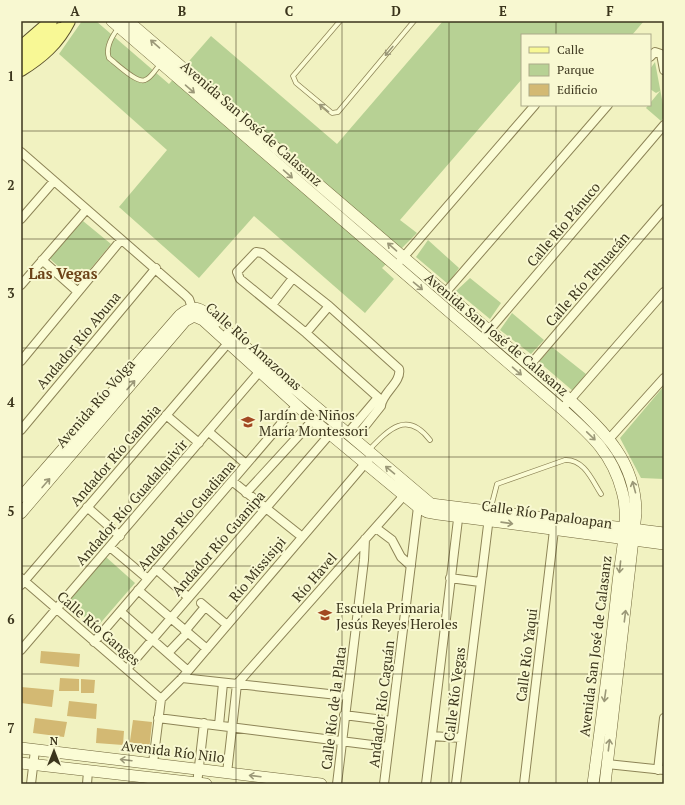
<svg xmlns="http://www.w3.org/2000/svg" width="685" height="805" font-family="'PT Serif',serif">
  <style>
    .green { fill: #b7d194 }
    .building { fill: #d3b973 }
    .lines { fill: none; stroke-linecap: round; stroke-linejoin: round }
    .lane-casing { stroke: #8d8457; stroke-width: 5.5 }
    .street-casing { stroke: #8d8457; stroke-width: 10 }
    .secondary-casing { stroke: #6f653a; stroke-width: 12 }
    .primary-casing { stroke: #5a502b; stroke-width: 14 }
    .lane { stroke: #fbfcd5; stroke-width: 4 }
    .street { stroke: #fbfcd5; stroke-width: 8 }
    .secondary { stroke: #fbfcd5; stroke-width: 11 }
    .primary { stroke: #f8f895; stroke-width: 12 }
    .oneway { stroke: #9b9878 }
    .grid { fill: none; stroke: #3b351c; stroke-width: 1; stroke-opacity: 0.55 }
    .labels { text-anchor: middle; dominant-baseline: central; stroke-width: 4; stroke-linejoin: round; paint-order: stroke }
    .street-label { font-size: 14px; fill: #3b351c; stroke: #f8f8d1 }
    .poi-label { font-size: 14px; fill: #3b351c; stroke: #f8f8d1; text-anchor: start }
    .neighbourhood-label { font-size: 15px; font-weight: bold; fill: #6c4318; stroke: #f8f8d1 }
    .neatline { fill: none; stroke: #3b351c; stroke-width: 1.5 }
    .grid-label { font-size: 13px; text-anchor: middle; font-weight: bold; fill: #3b351c }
  </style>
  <rect width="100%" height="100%" fill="#f1f2c1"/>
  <path class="green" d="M82,21h14l73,63 42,-48 126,108 106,-123h201l-12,14h-110v44l-122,141 17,13 -35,35 12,11 -29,34 -111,-97 -55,62 -80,-71 48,-57 -108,-96z
    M655,62l9,48v7l-3,4 -15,-13 14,-17 -4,2 -6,-4v-20z
    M83,221l28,23 -33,40 -29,-26z
    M428,240l31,28 -11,16 -32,-27z
    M470,278l31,25 -11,16 -34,-28z
    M512,313l32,27 -13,14 -31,-24z
    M552,347l34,27 -13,17 -34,-29z
    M664,386v93l-23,-1 -21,-40z
    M106,557l29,26 -38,44 -31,-25z"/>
  <path class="building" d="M41,651l39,3 -1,13 -39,-4z
    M60,678l19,1v12h-20z
    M81,679l14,1 -1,13h-13z
    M21,687l33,3 -2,17 -31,-4z
    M69,701l28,3 -1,15 -29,-3z
    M35,718l32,4 -3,15 -31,-4z
    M133,720l19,2 -3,29 -20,-3z
    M97,728l27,3 -1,14 -27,-2z"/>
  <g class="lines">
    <g class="lane-casing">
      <path id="lane" d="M124,21c-8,9 -20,24 -15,37 7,5 28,26 36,22 6,-2 11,-11 15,-16
        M340,21l-47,55 3,7 36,30 6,-1 76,-91
        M369,450c20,-21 38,-40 61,-10
        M490,511l7,-27 68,-24c19,-1 27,20 36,34"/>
    </g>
    <g class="street-casing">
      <path id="street" d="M650,57l5,-5 6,2 3,16
        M21,152l164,143 4,4 5,15
        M21,219l33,-38
        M42,260l36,32
        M401,260l134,-155
        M21,285l65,-75
        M445,293l163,-188
        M272,305l21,-27
        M306,333l23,-27
        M481,340l183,-215
        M21,361l100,-121
        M530,365l134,-156
        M562,409l102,-117
        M166,415l33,28
        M21,430l135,-162
        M209,432l37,32
        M347,434l28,-33 6,-1
        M610,438l54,-60
        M354,440l27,-34c1,-13 21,-24 18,-37l-70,-63 -67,-53 -6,-1 -19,20 3,7 66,54 75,67
        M232,481l69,55
        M246,493l67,-73
        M87,507l33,29
        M376,528l16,12 9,17 10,9
        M110,547l38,32
        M156,569l32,28
        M21,578l140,121
        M450,578l30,4
        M21,585l208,-243
        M138,590l69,59
        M201,603l26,22
        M121,612l67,59
        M185,631l20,-24
        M94,642l203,-237
        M21,650l239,-279
        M168,653l19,-20
        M127,669l203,-235
        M182,678l165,18
        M161,699l21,-21 187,-219
        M344,715l47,6
        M158,718l230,29
        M219,725l4,-42
        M432,736l29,2
        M153,763l8,-64
        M607,764l57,6
        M658,770l6,-52
        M227,773l10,-89 170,-192
        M31,784l4,-34
        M87,784l1,-13
        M197,784l7,-61
        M337,784l27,-224 1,-21
        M384,784l34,-277
        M426,784l33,-273
        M456,784l33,-267
        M524,784l30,-254"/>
    </g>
    <g class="secondary-casing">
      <path id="secondary" d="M112,21l450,388c29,26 50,44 60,82 8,26 -1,64 -4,91 -7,67 -16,135 -25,202
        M128,21l442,379c35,32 66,62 66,113l-31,271
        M229,333l202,171 233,29
        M21,497l159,-182c17,-13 23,-5 36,7
        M21,513l164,-192 9,-5 9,4 110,100 105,87 9,5 11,2 226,30
        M21,748l300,36
        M21,763l185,21"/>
    </g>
    <g class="primary-casing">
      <path id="primary" d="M21,47l30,-26
        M21,58l13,-8 26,-21
        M21,70c21,-13 37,-27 48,-49"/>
    </g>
    <use href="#lane" class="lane"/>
    <use href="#street" class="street"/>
    <use href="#secondary" class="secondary"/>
    <use href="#primary" class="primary"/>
  </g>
  <defs><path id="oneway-shaft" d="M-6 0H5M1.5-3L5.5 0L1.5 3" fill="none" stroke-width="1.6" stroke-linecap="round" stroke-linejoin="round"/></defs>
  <g class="oneway">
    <use href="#oneway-shaft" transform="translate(155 44) rotate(-139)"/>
    <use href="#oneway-shaft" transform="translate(389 51) rotate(130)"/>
    <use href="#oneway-shaft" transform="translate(190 89) rotate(41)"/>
    <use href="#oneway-shaft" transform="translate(324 108) rotate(-140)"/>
    <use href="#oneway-shaft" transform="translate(288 174) rotate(41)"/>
    <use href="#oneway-shaft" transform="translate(392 247) rotate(-139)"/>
    <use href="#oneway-shaft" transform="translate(418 286) rotate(40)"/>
    <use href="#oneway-shaft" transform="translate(517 371) rotate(41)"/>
    <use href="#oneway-shaft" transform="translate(131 385) rotate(-49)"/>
    <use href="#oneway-shaft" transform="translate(591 436) rotate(44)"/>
    <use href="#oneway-shaft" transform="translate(390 470) rotate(-140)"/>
    <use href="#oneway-shaft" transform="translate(46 483) rotate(-49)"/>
    <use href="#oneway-shaft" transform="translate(634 487) rotate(-105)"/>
    <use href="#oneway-shaft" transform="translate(507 523) rotate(8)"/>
    <use href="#oneway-shaft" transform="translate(620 567) rotate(96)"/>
    <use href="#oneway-shaft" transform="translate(625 616) rotate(-83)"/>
    <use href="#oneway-shaft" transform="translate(605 696) rotate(98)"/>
    <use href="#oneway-shaft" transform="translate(609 745) rotate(-83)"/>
    <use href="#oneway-shaft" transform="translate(126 760) rotate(-173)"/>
    <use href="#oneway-shaft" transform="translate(255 776) rotate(-173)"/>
  </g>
  <path class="grid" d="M129,21v763M236,21v763M342,21v763M449,21v763M556,21v14M556,105v679M21,131h643M21,239h643M21,348h643M21,457h643M21,566h643M21,674h643"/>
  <defs>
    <g id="school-bare" transform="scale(1.08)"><path d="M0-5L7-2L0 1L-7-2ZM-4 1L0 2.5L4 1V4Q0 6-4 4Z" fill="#a24821" stroke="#f8f8d1" stroke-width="2.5" paint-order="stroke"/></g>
  </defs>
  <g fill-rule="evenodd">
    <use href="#school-bare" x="248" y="422"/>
    <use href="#school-bare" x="325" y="615"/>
  </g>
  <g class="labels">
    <g class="street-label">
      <text transform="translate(252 123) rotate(41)">Avenida San José de Calasanz</text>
      <text transform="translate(563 224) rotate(-50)">Calle Río Pánuco</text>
      <text transform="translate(587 279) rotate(-49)">Calle Río Tehuacán</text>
      <text transform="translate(497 334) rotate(40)">Avenida San José de Calasanz</text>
      <text transform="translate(78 340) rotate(-50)">Andador Río Abuna</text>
      <text transform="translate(254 346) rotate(42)">Calle Río Amazonas</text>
      <text transform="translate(95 403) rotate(-49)">Avenida Río Volga</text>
      <text transform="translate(115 455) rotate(-49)">Andador Río Gambia</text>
      <text transform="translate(131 502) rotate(-49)">Andador Río Guadalquivir</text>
      <text transform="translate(547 514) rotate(8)">Calle Río Papaloapan</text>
      <text transform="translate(186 515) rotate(-49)">Andador Río Guadiana</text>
      <text transform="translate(218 543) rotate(-49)">Andador Río Guanipa</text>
      <text transform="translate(257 569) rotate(-50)">Río Missisipi</text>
      <text transform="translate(314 577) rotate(-49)">Río Havel</text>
      <text transform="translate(99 628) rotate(41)">Calle Río Ganges</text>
      <text transform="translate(595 646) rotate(-83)">Avenida San José de Calasanz</text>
      <text transform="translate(526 655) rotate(-83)">Calle Río Yaqui</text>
      <text transform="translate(454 694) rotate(-83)">Calle Río Vegas</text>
      <text transform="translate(381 704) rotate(-83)">Andador Río Caguán</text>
      <text transform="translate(333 708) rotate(-83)">Calle Río de la Plata</text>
      <text transform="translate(173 751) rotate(7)">Avenida Río Nilo</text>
    </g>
    <g class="poi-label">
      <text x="259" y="414">Jardín de Niños<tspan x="259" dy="16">María Montessori</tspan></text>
      <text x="336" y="607">Escuela Primaria<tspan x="336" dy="16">Jesús Reyes Heroles</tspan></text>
    </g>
    <g class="neighbourhood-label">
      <text x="63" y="273">Las Vegas</text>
    </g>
  </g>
  <rect width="685" height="805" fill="none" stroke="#f8f8d1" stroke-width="44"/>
  <rect x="521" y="34" width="130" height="72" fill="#f8f8d1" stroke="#acaa89"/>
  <rect x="529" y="47" width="20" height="6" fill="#f8f895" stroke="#acaa89"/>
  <text x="557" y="54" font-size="12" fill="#3b351c">Calle</text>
  <rect x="529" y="64" width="20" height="12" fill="#b7d194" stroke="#acaa89"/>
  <text x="557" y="74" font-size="12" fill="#3b351c">Parque</text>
  <rect x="529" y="84" width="20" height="12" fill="#d3b973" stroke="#acaa89"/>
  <text x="557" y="94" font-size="12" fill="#3b351c">Edificio</text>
  <g transform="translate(54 751)" stroke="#f8f8d1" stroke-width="3" paint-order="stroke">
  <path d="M0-3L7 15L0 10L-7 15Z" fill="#3b351c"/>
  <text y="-6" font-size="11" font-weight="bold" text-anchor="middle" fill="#3b351c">N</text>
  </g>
  <rect x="22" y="22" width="641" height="761" class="neatline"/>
  <g class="grid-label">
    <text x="75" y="16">A</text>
    <text x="182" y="16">B</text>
    <text x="289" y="16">C</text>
    <text x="396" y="16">D</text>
    <text x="503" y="16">E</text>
    <text x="610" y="16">F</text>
    <text x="11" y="81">1</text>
    <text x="11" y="190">2</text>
    <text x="11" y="298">3</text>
    <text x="11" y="407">4</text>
    <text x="11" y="516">5</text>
    <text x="11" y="624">6</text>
    <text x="11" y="733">7</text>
  </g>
</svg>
